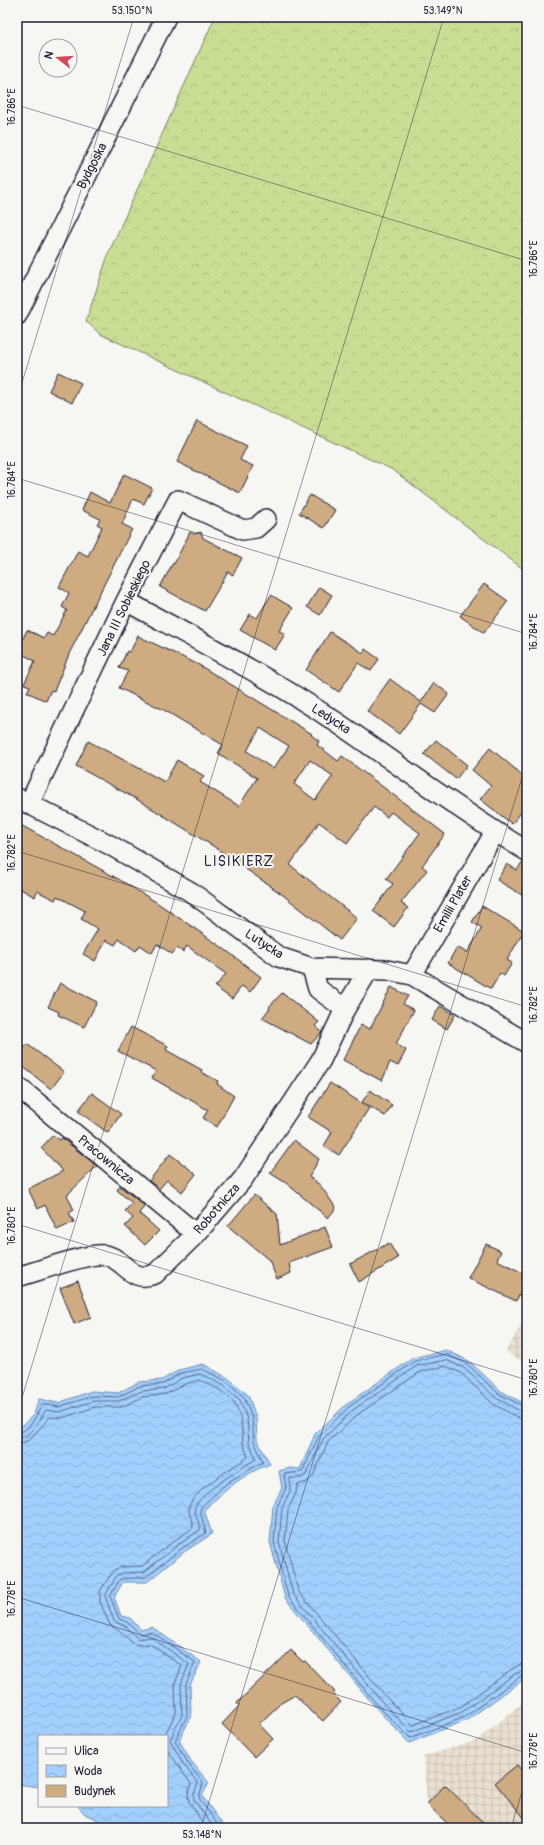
<svg xmlns="http://www.w3.org/2000/svg" width="544" height="1845" font-family="Pangolin,sans-serif">
  <style>
    .industrial { fill: url(#industrial-grid) }
    .forest { fill: url(#forest-crowns); stroke: #768068 }
    .water { fill: url(#water-waves); stroke: #6f8aaf }
    .lines { fill: none; stroke-linecap: round; stroke-linejoin: round }
    .shore { stroke: #556789; stroke-width: 1 }
    .building { fill: #cfab81; stroke: #22223b; fill-rule: evenodd }
    .minor-casing { stroke: #22223b; stroke-width: 22 }
    .minor { stroke: #f6f6f2; stroke-width: 19 }
    .ticks { fill: none; stroke: #22223b; stroke-width: 1; stroke-opacity: 0.45 }
    .labels { text-anchor: middle; dominant-baseline: central; stroke-width: 4; stroke-linejoin: round; paint-order: stroke }
    .street-label { font-size: 13px; fill: #22223b; stroke: #f6f6f2 }
    .neighbourhood-label { font-size: 14px; letter-spacing: 1px; fill: #22223b; stroke: #f6f6f2 }
    .neatline { fill: none; stroke: #22223b; stroke-width: 1.5 }
    .ticks-label { font-size: 10px; text-anchor: middle; fill: #22223b }
  </style>
  <defs>
    <pattern id="industrial-grid" width="8" height="8" patternUnits="userSpaceOnUse"><rect width="8" height="8" fill="#eae0d0"/><path d="M0 4h8M4 0v8" fill="none" stroke="#c8c0b4"/></pattern>
    <pattern id="forest-crowns" width="20" height="18" patternUnits="userSpaceOnUse"><rect width="20" height="18" fill="#c9de94"/><path d="M2 6a3 3 0 1 1 6 0M12 15a3 3 0 1 1 6 0" fill="none" stroke="#acbe80"/></pattern>
    <pattern id="water-waves" width="16" height="10" patternUnits="userSpaceOnUse"><rect width="16" height="10" fill="#a2cffd"/><path d="M0 5q4-4 8 0t8 0" fill="none" stroke="#8bb1da"/></pattern>
  </defs>
  <rect width="100%" height="100%" fill="#f6f6f2"/>
  <filter id="ink" filterUnits="userSpaceOnUse"><feTurbulence type="fractalNoise" baseFrequency=".025" numOctaves="2"/><feDisplacementMap in="SourceGraphic" scale="8" xChannelSelector="R" yChannelSelector="G"/><feConvolveMatrix kernelMatrix="1 2 1 2 8 2 1 2 1" color-interpolation-filters="sRGB"/></filter>
  <g filter="url(#ink)">
    <path class="industrial" d="M527,1315v51l-21,-15z
      M527,1699v129h-75l-25,-24 -3,-48 52,-15z"/>
    <path class="forest" d="M215,17h312v555l-134,-102 -293,-136 -14,-13 23,-69z"/>
    <path class="water" d="M446,1350l23,11 32,30 26,14v272l-60,43 -58,23 -32,-34 -92,-111 -15,-56 3,-36 9,-18 -3,-17 11,-3 10,1 15,-35 33,-31 65,-45z
      M203,1364l25,14 20,17 8,22 1,23 13,24c-26,9 -46,27 -66,46l8,24 -28,18 -37,30h-24l-9,15 7,19 9,2 11,12 11,-3 49,35 -11,23 1,32 -12,23 12,21 18,22 -7,13 23,32h-111l-29,-14 -7,-8h89v-70h-128v51l-22,-3v-353l17,-17 5,-15 19,4 34,-12 26,2 21,-11 23,-2 17,-10z"/>
    <g class="lines">
      <path class="shore" d="M527,1408l-28,-14 -32,-30 -21,-10 -31,7 -65,45 -31,30 -17,36 -18,2 2,14 -9,19 -3,35 14,54 91,111 31,31 55,-21 53,-39 9,-4
        M527,1413l-5,-1 -26,-14 -32,-30 -18,-8 -29,6 -64,44 -30,29 -17,36 -5,3h-11v13l-8,17 -3,34 14,52 90,109 28,29 51,-20 53,-38 12,-5
        M527,1419l-8,-1 -26,-14 -32,-31 -16,-7 -25,6 -63,43 -29,27 -16,36 -5,4 -10,3 -1,8 -8,17 -3,31 13,50 90,108 25,26 47,-18 52,-38 9,-5 6,-1
        M17,1433c13,-1 20,-19 25,-29l16,3 35,-11 25,1 22,-11 23,-2 18,-11 21,-4 24,12 18,16 8,21 2,23 9,21 -35,20 -27,25 -1,4 6,22 -25,16 -35,28 -26,2 -10,17 9,23 8,3 13,12 12,-2 43,30 -9,22 1,32 -12,25 13,22 15,20 -4,15 21,30
        M17,1439c13,-1 23,-19 29,-29l13,2 35,-11h25l23,-10 22,-2 18,-11 19,-4 22,11 17,15 7,19 2,23 7,17c-13,8 -56,34 -61,48 -2,7 6,16 5,23l-22,15 -34,27 -21,1 -6,2 -12,21 9,25 11,5 13,13 13,-2 38,27 -8,20 1,31 -12,25 14,25 14,18 -4,11v6l20,28
        M17,1445l12,-5 21,-23 12,1 33,-11h26l22,-10 23,-3 19,-10 15,-4 20,10 15,13 6,17 2,23 5,14c-13,9 -56,34 -59,50 -1,7 4,14 4,21l-18,12 -33,26 -21,1 -7,3 -14,21v11l10,23 11,7 13,12 7,1 9,-1 32,22 -7,17 1,30 -12,23
        M167,1749l24,35 -3,10 1,8 17,26"/>
    </g>
    <path class="building" d="M58,372l23,11 -9,20 -23,-12z
      M197,421l50,25 -7,14 13,6 -13,27 -63,-31z
      M124,474l28,14 -8,16 -11,-5 -11,25 10,5 -62,123 -16,39 -3,-1 -5,11 -19,-9 3,-6 -6,-2 11,-23 -18,-10 10,-21 17,8 3,-5 6,3 14,-26 -5,-3 7,-14 -10,-6 19,-36 10,5 14,-29 -5,-3 3,-5 -18,-9 8,-18 20,11z
      M310,495l25,15 -11,18 -25,-15z
      M190,532l4,2 7,-2 2,6 39,20 -9,17 -5,-3 -23,39 -45,-24 13,-24 1,1z
      M484,584l24,17 -24,32 -24,-17z
      M319,587l13,8 -12,20 -13,-8z
      M271,595l22,13 -14,23 6,3 -10,16 -35,-20 10,-16 7,4z
      M330,632l33,21 2,-4 14,10 -8,12 -13,-8 -19,29 -33,-22z
      M138,636l61,29 113,69 -1,1 8,6 -2,4 21,16 4,-5 103,78 -23,32 5,4 -26,33 7,5 -14,19 -21,-16 20,-27 -7,-5 34,-46 -29,-21 -4,5 -13,-10 -27,36 -28,-21 -29,43 67,53 -17,22 -57,-45 -70,-49 -75,-46 -62,-34 12,-25 77,41 12,-22 27,16 -4,6 39,24 18,-28 -39,-25 5,-8 -59,-35 -45,-22 9,-17 -9,-3 8,-17 3,1zM260,728l29,18 -16,23 -26,-18zM310,760l23,16 -18,24 -21,-16z
      M390,679l31,23 13,-19 15,11 -14,19 -14,-9 -22,30 -32,-23z
      M436,740l31,25 -11,14 -32,-25z
      M490,748l37,31v26l-15,19 -32,-25 11,-13 -19,-16z
      M17,823l103,57 36,22 67,46 38,29 -11,15 -8,-6 -10,13 -17,-12 11,-13 -39,-28 -4,6 -6,-4 -5,6 -15,-10 -5,9 -12,-8 -4,6 -17,-12 -4,6 -9,-5 -11,21 -12,-7 15,-25 -17,-10 4,-8 -28,-15 -2,4 -18,-9 -2,6 -18,-10z
      M523,861l4,1v36l-30,-18 10,-16 10,6z
      M482,906l42,25 -17,29 5,3 -8,13 -4,-3 -9,16 -43,-26 9,-16 10,6 15,-25 -10,-6z
      M60,983l37,19 -13,25 -26,-12 1,-3 -11,-5z
      M391,987l17,9 -5,8 11,6 -18,34 10,6 -8,16 -8,-4 -8,19 -39,-21 18,-35 9,4z
      M282,993l37,29 -4,4 7,6 -11,12 -49,-26 8,-10 -1,-1z
      M440,1006l15,9 -8,14 -15,-9z
      M131,1027l37,19 -2,4 36,20 -1,2 17,9 -1,3 17,12 -17,31 -14,-9 5,-8 -56,-32 4,-7 -38,-20z
      M27,1044l37,28 -13,17 -34,-27v-5z
      M330,1083l39,25 -30,47 -15,-9 8,-14 -24,-15z
      M370,1090l22,15 -7,11 -23,-14z
      M92,1093l29,21 -13,19 -30,-22z
      M53,1135l7,5 2,-2 35,28 -30,29 7,15 -5,3 5,9 -17,8 -12,-25 -7,4 -10,-20 35,-18 -22,-23z
      M294,1140l25,19 -10,18 11,8 16,23 -8,10 -42,-35 -16,-10z
      M170,1154l26,20 -14,18 -15,-12 -8,9 -10,-8z
      M120,1186l25,20 -6,7 20,18 -14,14 -20,-19 8,-8 -8,-7 7,-8 -15,-13z
      M254,1195l23,19 3,31 45,-18 8,20 -44,16 2,10 -14,6 -8,-19 -41,-34z
      M389,1243l9,15 -39,24 -9,-18z
      M486,1244l15,7 -4,9 30,15v5l-11,21 -48,-23z
      M78,1281l13,36 -17,7 -14,-36z
      M291,1650l12,12 2,-1 30,31 -2,2 8,8 -18,19 -9,-8 -1,1 -18,-19 -14,8 -22,21 14,15 -19,18 -32,-33 17,-18 -2,-3z
      M517,1765l10,12v44l-32,-38z
      M445,1785l44,43h-37l-25,-24z"/>
    <g class="lines">
      <g class="minor-casing">
        <path id="minor" d="M17,315l149,-298
          M126,601c71,39 143,76 210,121 64,43 125,90 191,129
          M17,798l93,47 81,47 88,65 33,11 75,2 25,5 115,68
          M29,804l97,-203 52,-101 65,30 13,-2 10,-9
          M312,968l6,21 27,20
          M412,975l83,-143
          M17,1086l179,148
          M17,1277c19,-5 70,-24 87,-22 22,3 25,29 51,19l41,-40 47,-55 78,-119 24,-51 24,-40"/>
      </g>
      <use href="#minor" class="minor"/>
    </g>
  </g>
  <path class="ticks" d="M17,105l510,156M17,399l117,-382M17,478l510,156M17,851l510,156M17,1224l510,156M17,1414l427,-1397M17,1597l510,156M201,1828l326,-1067M511,1828l16,-53"/>
  <g class="labels">
    <g class="street-label">
      <text transform="translate(92 166) rotate(-63)">Bydgoska</text>
      <text transform="translate(124 608) rotate(-64)">Jana III Sobieskiego</text>
      <text transform="translate(331 719) rotate(33)">Ledycka</text>
      <text transform="translate(453 904) rotate(-60)">Emilii Plater</text>
      <text transform="translate(264 944) rotate(33)">Lutycka</text>
      <text transform="translate(106 1160) rotate(40)">Pracownicza</text>
      <text transform="translate(217 1209) rotate(-49)">Robotnicza</text>
    </g>
    <g class="neighbourhood-label">
      <text x="239" y="861">LISIKIERZ</text>
    </g>
  </g>
  <rect width="544" height="1845" fill="none" stroke="#f6f6f2" stroke-width="44"/>
  <rect x="38" y="1735" width="130" height="72" fill="#f6f6f2" stroke="#a1a1a9"/>
  <rect x="46" y="1748" width="20" height="6" fill="#f6f6f2" stroke="#a1a1a9"/>
  <text x="74" y="1755" font-size="12" fill="#22223b">Ulica</text>
  <rect x="46" y="1765" width="20" height="12" fill="url(#water-waves)" stroke="#a1a1a9"/>
  <text x="74" y="1775" font-size="12" fill="#22223b">Woda</text>
  <rect x="46" y="1785" width="20" height="12" fill="#cfab81" stroke="#a1a1a9"/>
  <text x="74" y="1795" font-size="12" fill="#22223b">Budynek</text>
  <g transform="translate(58 58) rotate(287)"><circle r="19" fill="#f6f6f2" stroke="#a1a1a9"/>
  <path d="M0-3L7 15L0 10L-7 15Z" fill="#d1495b"/>
  <text y="-6" font-size="11" font-weight="bold" text-anchor="middle" fill="#22223b">N</text>
  </g>
  <rect x="22" y="22" width="500" height="1801" class="neatline"/>
  <g class="ticks-label">
    <text x="132" y="14">53.150°N</text>
    <text x="443" y="14">53.149°N</text>
    <text transform="translate(11 107) rotate(-90)" y="4">16.786°E</text>
    <text transform="translate(533 259) rotate(-90)" y="4">16.786°E</text>
    <text transform="translate(11 480) rotate(-90)" y="4">16.784°E</text>
    <text transform="translate(533 632) rotate(-90)" y="4">16.784°E</text>
    <text transform="translate(11 853) rotate(-90)" y="4">16.782°E</text>
    <text transform="translate(533 1005) rotate(-90)" y="4">16.782°E</text>
    <text transform="translate(11 1226) rotate(-90)" y="4">16.780°E</text>
    <text transform="translate(533 1378) rotate(-90)" y="4">16.780°E</text>
    <text transform="translate(11 1599) rotate(-90)" y="4">16.778°E</text>
    <text transform="translate(533 1751) rotate(-90)" y="4">16.778°E</text>
    <text x="202" y="1838">53.148°N</text>
  </g>
</svg>
